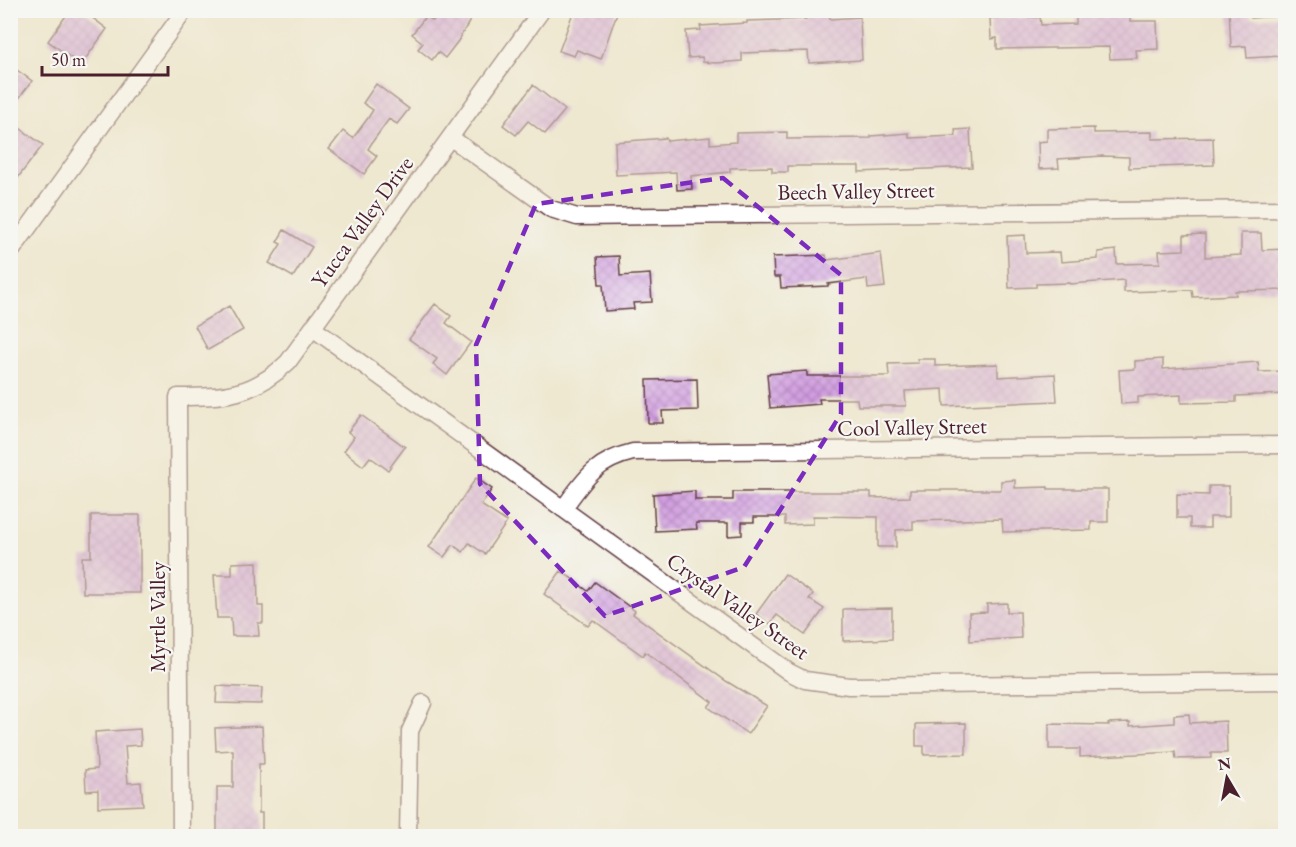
<svg xmlns="http://www.w3.org/2000/svg" width="1296" height="847" font-family="'EB Garamond',serif">
  <style>
    .building { fill: url(#building-cross-hatch) }
    .lines { fill: none; stroke-linecap: round; stroke-linejoin: round }
    .minor-casing { stroke: #633d44; stroke-width: 19 }
    .minor { stroke: #fff; stroke-width: 16 }
    .marked { fill: none; stroke: #7b2cbf; stroke-width: 4.5; stroke-dasharray: 12 8; stroke-linejoin: round }
    .labels { text-anchor: middle; dominant-baseline: central; stroke-width: 4.5; stroke-linejoin: round; paint-order: stroke }
    .street-label { font-size: 22px; fill: #4a1f2b; stroke: #f6f6f2 }
  </style>
  <defs>
    <pattern id="building-cross-hatch" width="8" height="8" patternUnits="userSpaceOnUse" patternTransform="scale(1.5)"><rect width="8" height="8" fill="#d29ee1"/><path d="M0 0l8 8M0 8l8-8" fill="none" stroke="#ac80b7"/></pattern>
  </defs>
  <rect width="100%" height="100%" fill="#f6f6f2"/>
  <filter id="ink" filterUnits="userSpaceOnUse"><feTurbulence type="fractalNoise" baseFrequency=".0167" numOctaves="2"/><feDisplacementMap in="SourceGraphic" scale="12" xChannelSelector="R" yChannelSelector="G"/><feConvolveMatrix kernelMatrix="1 2 1 2 8 2 1 2 1" color-interpolation-filters="sRGB"/></filter>
  <filter id="wash" filterUnits="userSpaceOnUse"><feTurbulence type="fractalNoise" baseFrequency=".008" numOctaves="4" result="noise"/><feDisplacementMap in="SourceGraphic" scale="24" xChannelSelector="R" yChannelSelector="G"/><feGaussianBlur stdDeviation="1.35" result="paint"/><feColorMatrix in="noise" values="0 0 0 0 0 0 0 0 0 0 0 0 0 0 0 0 0 1.4 0 .05"/><feComposite in="paint" operator="in"/></filter>
  <g filter="url(#wash)">
    <rect width="100%" height="100%" fill="#eee8d0"/>
    <g id="blocks">
      <path class="building" d="M70,10h12l25,19 -26,36 -33,-24z
        M439,10h37l-18,31 -13,17 -7,-6 -6,8 -14,-11 5,-6 -11,-9 14,-18 7,5z
        M574,10h44l-17,49 -24,-9 -3,6 -15,-5z
        M806,10h23l1,9 30,-2 2,43 -53,3 -1,-12 -66,2v8l-26,2 -13,-1 -1,-5 -14,1 -2,-27 15,-1 -1,-4 47,-3v-2l59,-2z
        M1229,10h21l1,8 28,-2 3,40 -35,2 -1,-12 -15,1z
        M1130,14v7h27l1,28 -22,1 1,8 -27,1 -1,-12 -112,2v-11l-6,1 -1,-21 50,-1 1,8 35,-1v-8z
        M10,65l22,16 -22,29z
        M376,84l33,25 -12,15 -8,-5 -16,22 -5,8 9,7 -13,18 -35,-25 14,-18 10,7 15,-20 5,-8 -10,-7z
        M533,85l32,25 -20,24 -17,-13 -12,14 -13,-10z
        M10,121l33,24 -33,43z
        M1094,128v5l58,-1v7l61,-1 1,27 -85,3v-11l-26,-1 -45,3 1,9 -20,1 -1,-27 9,-1v-12z
        M970,129l2,38 -113,5v-6h-71v6h-16v-5l-42,1v4l-39,4 1,13 -15,1 -1,-18 -60,3 -1,-33 51,-4 1,3 43,-4v7l26,-2v-9l51,-1v7l84,-1v-2l38,-3v5l47,-2 -1,-6z
        M284,230l28,17 -19,30 -24,-14 12,-19 -4,-2z
        M1241,233h20l1,17 24,-1v41l-51,1 1,4 -43,2 -1,-7 -68,2v-12l-54,4v-1l-34,1v3l-27,1 -2,-52 18,-1 1,18 34,-1 1,10 37,-3v-7l18,-2 1,14 43,-1 -1,-12 25,-1v-15l21,-1v23l36,-2z
        M881,253l4,34 -17,2 -1,-10 -39,5v2l-47,2 -1,-11h-6l-1,-20 53,-2 1,5z
        M619,256l1,20 30,-2 2,28 -19,1 1,6 -29,2 -2,-27h-4l-2,-27z
        M435,304l16,12 -5,7 25,19 -24,33 -14,-11 4,-5 -28,-20z
        M229,306l14,24 -35,20 -13,-24z
        M917,359h18v7l63,-2v13l57,-3 2,27 -113,5 -1,-17 -38,2 1,15h-48l-1,-7h-38l1,5 -50,4 -3,-34 40,-3v5h82l-1,-12 30,-1z
        M1163,359v10l95,-7 1,10 27,-1v23l-50,2v6l-55,1v-8l-43,2v6l-17,1 -2,-34 16,-1v-8z
        M697,379l1,31 -36,1 1,12h-15l-1,-43z
        M361,415l44,32 -17,23 -18,-13 -7,9 -19,-15 10,-14 -6,-5z
        M476,478l16,11 -11,16 26,17 -22,32 -16,-11 -6,9 -10,-7 -9,12 -15,-10z
        M1015,480v8l33,-1v2h60v33h-17v8l-88,2 -1,-13 -89,2v8l-17,1v17h-18v-30l-65,-1v8l-28,1v-8h-31v5h-12v13l-14,1v-13h-32l1,6 -42,2 -2,-37 42,-3v9h38v-8h138v6l39,-1v-7h91v-9z
        M1209,486h20v31h-19v11h-20v-10h-13v-24l32,1z
        M91,515h49v78h-57l-1,-36h9z
        M257,562l1,44h5v17h-5l1,13h-27l-1,-18h-14l-3,-43h18v-12z
        M561,571l27,20 7,-9 40,29 -2,3 93,67 41,25 -19,28 -40,-27 4,-5 -67,-50 -2,4 -50,-36 -5,6 -44,-32z
        M785,574l28,20 -4,5 15,10 -19,26 -28,-20 -7,9 -14,-10z
        M1007,603v9h13l1,26 -51,3 -1,-28 18,-1v-8z
        M892,608v31l-49,2v-32z
        M217,686l45,2 -1,16 -45,-1z
        M1189,714l1,9 36,-2 1,32h-16v5l-35,1 -1,-7 -95,5v-8h-31v-25l60,1 -1,-2 22,-1v4l44,-3v-8z
        M966,723v31l-42,1v-9h-8v-22z
        M262,726l2,38h-5v49h3v24l-45,-2v-48h16v-37l-17,1 -1,-23z
        M140,729l1,16 -16,1 3,37 13,-1 2,23 -45,2v-17l-12,1 -1,-21 12,-1 -2,-37z"/>
    </g>
  </g>
  <g filter="url(#ink)">
    <use href="#blocks" fill-opacity="0" stroke="#633d44" stroke-width="1.5"/>
    <g class="lines">
      <g class="minor-casing">
        <path id="minor" d="M451,138l100,71 26,8 709,-8
          M10,253l175,-243
          M314,329l475,343 16,8 44,6 437,-5
          M563,509c21,-29 32,-48 70,-57l653,-7
          M181,836l-3,-439c46,0 75,-1 110,-35l254,-352
          M408,836l2,-105 13,-28"/>
      </g>
      <use href="#minor" class="minor"/>
    </g>
  </g>
  <path d="M0 0H1296V847H0ZM723,178l118,97v139l-97,153 -139,49 -125,-132 -4,-139 60,-141z" fill="#eee8d0" fill-opacity=".55" fill-rule="evenodd"/>
  <path class="marked" d="M723,178l118,97v139l-97,153 -139,49 -125,-132 -4,-139 60,-141z"/>
  <g class="labels">
    <g class="street-label">
      <text transform="translate(856 191) rotate(-1)">Beech Valley Street</text>
      <text transform="translate(362 222) rotate(-54)">Yucca Valley Drive</text>
      <text transform="translate(912 427) rotate(-1)">Cool Valley Street</text>
      <text transform="translate(738 606) rotate(35)">Crystal Valley Street</text>
      <text transform="translate(157 617) rotate(-90)">Myrtle Valley</text>
    </g>
  </g>
  <rect width="1296" height="847" fill="none" stroke="#f6f6f2" stroke-width="36"/>
  <g transform="translate(1227 778) rotate(350)" stroke="#f6f6f2" stroke-width="4.5" paint-order="stroke">
  <path d="M0-4.5L10 22L0 15L-10 22Z" fill="#4a1f2b"/>
  <text y="-9" font-size="16" font-weight="bold" text-anchor="middle" fill="#4a1f2b">N</text>
  </g>
  <path d="M42 66v9h126v-9" fill="none" stroke="#4a1f2b" stroke-width="3"/>
  <text x="51" y="66" font-size="18" fill="#4a1f2b" stroke="#f6f6f2" stroke-width="4.5" paint-order="stroke">50 m</text>
</svg>
